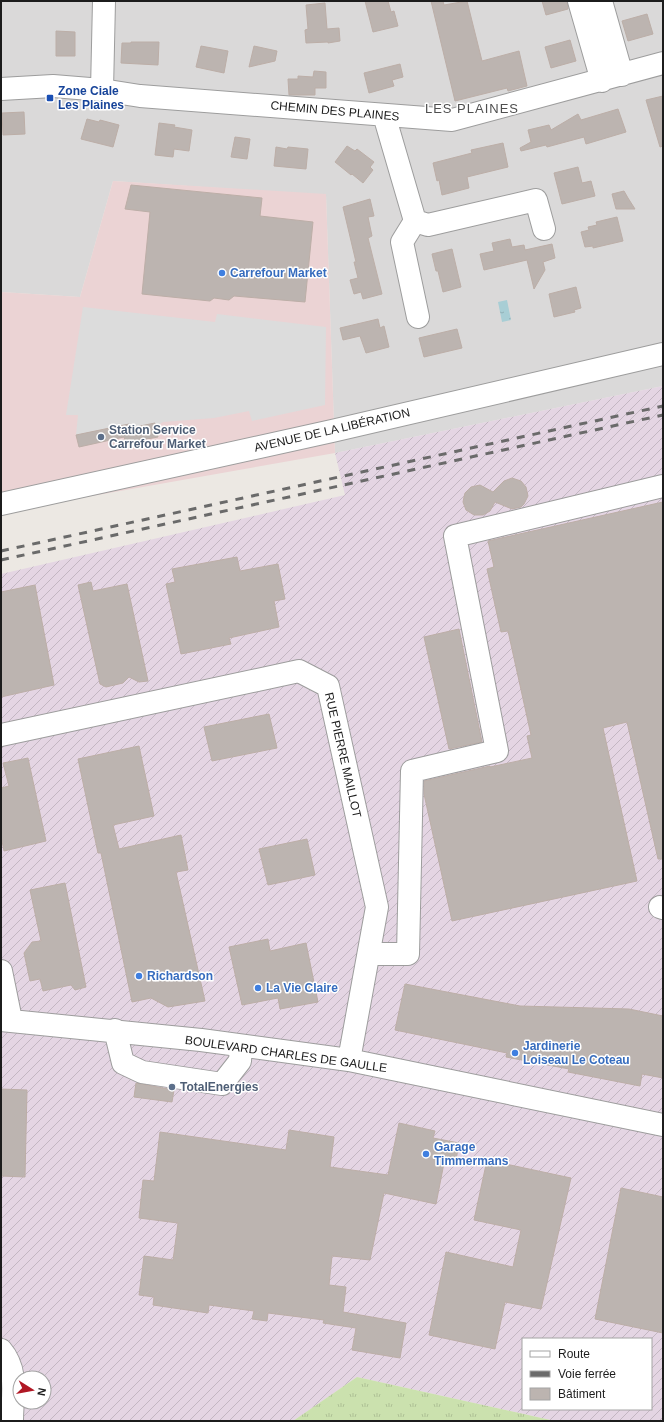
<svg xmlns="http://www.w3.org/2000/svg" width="664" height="1422" font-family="Helvetica,sans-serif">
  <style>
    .residential { fill: #dad9d9 }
    .commercial { fill: #ebd3d4 }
    .industrial { fill: url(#industrial-furrows); fill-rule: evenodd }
    .grass { fill: url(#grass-tufts) }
    .parking { fill: #dcdcdc }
    .water { fill: url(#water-ripples) }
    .building { fill: #bcb4b0; stroke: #bcaea7 }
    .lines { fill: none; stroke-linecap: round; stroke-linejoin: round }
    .minor-casing { stroke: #9d9d9d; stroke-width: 24 }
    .minor { stroke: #fff; stroke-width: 22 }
    .rail { stroke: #6a6a6a; stroke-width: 3; stroke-dasharray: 8 8; stroke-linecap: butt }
    .transit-dot { fill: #1a4fb4; stroke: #fff; stroke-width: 1.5 }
    .shop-dot { fill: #3f7fe0; stroke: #fff; stroke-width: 1.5 }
    .service-dot { fill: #5c6f8a; stroke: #fff; stroke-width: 1.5 }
    .labels { text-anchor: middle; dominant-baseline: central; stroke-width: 3; stroke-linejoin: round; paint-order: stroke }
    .transit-label { font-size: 12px; font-weight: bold; fill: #164399; stroke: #fff; text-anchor: start }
    .street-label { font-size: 12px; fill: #1c1c1c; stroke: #fff }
    .shop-label { font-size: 12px; font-weight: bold; fill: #366cbe; stroke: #fff; text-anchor: start }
    .service-label { font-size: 12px; font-weight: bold; fill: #4e5e75; stroke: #fff; text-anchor: start }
    .neighbourhood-label { font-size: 13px; letter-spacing: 1px; fill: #4f4f4f; stroke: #fff }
  </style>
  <defs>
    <pattern id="industrial-furrows" width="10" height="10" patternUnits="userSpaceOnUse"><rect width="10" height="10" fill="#e4d5e3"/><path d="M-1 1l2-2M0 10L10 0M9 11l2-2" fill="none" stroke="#c3b6c2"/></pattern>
    <pattern id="grass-tufts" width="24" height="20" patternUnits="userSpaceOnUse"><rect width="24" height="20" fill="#cbe1ae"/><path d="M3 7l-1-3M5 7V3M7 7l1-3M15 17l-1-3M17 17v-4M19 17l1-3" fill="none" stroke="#aec095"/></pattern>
    <pattern id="water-ripples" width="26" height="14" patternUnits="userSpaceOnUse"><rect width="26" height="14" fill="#a8ced5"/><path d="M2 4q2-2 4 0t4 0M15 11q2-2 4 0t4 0" fill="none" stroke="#90b0b6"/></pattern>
  </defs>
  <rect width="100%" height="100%" fill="#ece8e3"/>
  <path class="residential" d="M1,1h662v385l-328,67 -9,-258 -213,-14 -33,116 -79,-5z"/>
  <path class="commercial" d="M113,181l213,13 9,259 -334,59v-220l79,5z"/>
  <path class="industrial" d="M663,386v1035h-108l-198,-44 -64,44h-292v-847l344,-79 -10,-42zM523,1339h128v70h-128zM20,1378h24v24h-24z"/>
  <path class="grass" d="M357,1377l198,44h-262z"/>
  <path class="parking" d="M83,307l132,15 2,-8 109,13 -1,78 -73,16 -3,-10 -35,7 -51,4 -7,4 -4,-2 -22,4 -2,-4 -52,11 2,-20h-12z"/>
  <path class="water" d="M507,300l4,20 -9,2 -4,-20z"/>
  <path class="building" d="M365,1h23l3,11 3,-1 4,15 -25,6z
    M431,1h12l1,4 23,-4 15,60 37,-10 8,35 -19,5 -1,-3 -52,13z
    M542,1h25l1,8 -22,6z
    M325,3l2,26 12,-1 1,13 -12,2v-1l-22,1 -1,-13 3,-1 -2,-24z
    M647,14l6,20 -25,7 -6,-20z
    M56,31l19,1v24h-19z
    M570,40l6,21 -25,7 -6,-21z
    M131,42h28l-1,23 -37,-2 1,-20h9z
    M201,46l27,5 -4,22 -28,-6z
    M254,46l23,5 -2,10 -26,6z
    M400,64l3,13 -11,3 2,6 -25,7 -5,-20z
    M314,71l12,1v16h-11v7h-26l-1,-16h10v-3l15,1z
    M663,96v50l-3,1 -14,-47z
    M618,109l8,23 -40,12 -2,-7 -37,10 -1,-2 -25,6 -1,-3 11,-6 -3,-12 21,-5 2,5 27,-16 3,6z
    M24,112l1,22 -22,1 -1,-22z
    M87,119l12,3 1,-2 19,5 -6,22 -32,-8z
    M159,123l16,2 -1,2 18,3 -3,21 -15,-2 -1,8 -18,-2z
    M235,137l15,2 -3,20 -16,-2z
    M503,143l5,24 -41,10 2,11 -27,7 -3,-15 -2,1 -4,-18 39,-10 -1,-3z
    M347,146l8,5 2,-2 17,13 -4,5 3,3 -10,13 -11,-9 -1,1 -16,-13z
    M276,147l11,2 1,-2 20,2 -2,20 -32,-3z
    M578,167l4,16 9,-2 4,15 -33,8 -8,-31z
    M131,185l131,13 -2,18 53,6 -8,80 -71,-6 -5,4 -15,-2 -4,3 -68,-7 8,-82 -25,-3z
    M624,191l4,7 7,11h-19l-4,-15z
    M370,199l4,17 -6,1 4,19 -4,2 14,56 -19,5 -2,-7 -7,2 -4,-14 8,-2 -4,-16h2l-13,-55z
    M617,217l6,24 -30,7v-2l-8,1 -4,-15 8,-2 -1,-3 9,-2 -1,-3z
    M510,239l2,8 12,-2 1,5 27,-6 3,14 -12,4 2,8 -11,19 -7,-29 -43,10 -4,-16 14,-3 -2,-8z
    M452,249l9,38 -18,5 -5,-21h-2l-4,-17z
    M576,287l5,21 -7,2 1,2 -21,5 -5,-23z
    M378,319l2,9 4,-2 5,21 -23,6 -6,-17 -17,4 -3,-12z
    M457,329l5,19 -38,9 -5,-19z
    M155,423l3,14 -32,6 -2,-6 -45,10 -3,-12 53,-11 1,4z
    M512,478l9,3 5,6 2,9 -4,8 -3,3 -9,2 -17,-7 -5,9 -7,4h-9l-8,-5 -3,-8 1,-5 1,-4 6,-6 9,-2 13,7 11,-11z
    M663,502v357h-5l-31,-137 -24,6 34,153 -185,40 -28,-127v-13l66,-15v1l42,-9 -5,-22 4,-1 -23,-104 -7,1 -14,-63 7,-2 -6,-26z
    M237,557l3,14 38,-7 7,35 -11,2 5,26 -50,11 2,6 -50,10 -15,-70 9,-2 -3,-13z
    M91,582l2,9 34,-7 21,97 -9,1 -10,-5 -6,6 -17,4 -6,-3 -22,-99z
    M35,585l19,100 -53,12v-105z
    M459,629l23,113 -33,7 -25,-112z
    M269,714l8,34 -65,13 -8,-34z
    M139,746l15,70 -41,9 6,24 62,-14 7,35 -12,2 29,129 -37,6 -17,-9 -19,4 -31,-149h-3l-20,-94z
    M28,758l18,83 -42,10 -3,-15v-48l8,-2 -6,-23z
    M307,839l8,36 -47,10 -9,-36z
    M65,883l21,104 -11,3 -4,-5 -28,6 -3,-12 -10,2 -6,-28 8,-11 9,-1 -11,-51z
    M268,939l2,12 36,-8 12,59 -38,7 -2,-11 -36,7 -13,-58z
    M405,984l115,22 109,3 34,7v62l-21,-4 -2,12 -72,-14 1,-3 -63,-12 1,-4 -112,-23z
    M136,1083l38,7 -2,12 -38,-5z
    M1,1089l26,1 -2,87 -24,-1z
    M399,1123l36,8 -2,7 26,5 -3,17 -11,-2 -9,46 -52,-11 -14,67 -38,-4 -3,29 17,2 -3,25 63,11 -6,35 -48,-8 4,-22 -33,-5 1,-3 -56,-7 -1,8 -15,-2 2,-8 -45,-6 -1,8 -55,-8 1,-8 -15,-2 5,-39 29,4 5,-37 -39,-5 4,-38 11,1 6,-49 126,18 3,-20 45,7 -4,30 58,8z
    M487,1160l84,18 -30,131 -36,-7 -10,47 -66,-14 17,-83 67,15 8,-37 -47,-10z
    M621,1188l42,9v136l-68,-14z"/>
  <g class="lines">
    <g class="minor-casing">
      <path id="minor" d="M579,1l23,80
        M601,1l21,74
        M1,89l52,-3 49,4 38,6 312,24 211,-57
        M102,90l2,-89
        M384,115l31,106 -13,21 16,75
        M415,221l13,4 108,-25 8,29
        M1,504l331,-73 331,-77
        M1,735l298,-64 29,15 49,221 -28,153
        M660,907l3,1
        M369,954h39l4,-183 85,-20 -42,-215 208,-50
        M1,971l10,49
        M1,1020l200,20 148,20 314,65
        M115,1030l8,33 19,9 80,12 18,-23 1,-15
        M1,1350c18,21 11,46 11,71"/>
    </g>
    <use href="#minor" class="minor"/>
    <path class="rail" d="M1,551l662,-145
      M1,560l662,-145"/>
  </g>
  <rect class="transit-dot" x="46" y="94" width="8" height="8" rx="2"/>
  <g class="shop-dot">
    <circle cx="222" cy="273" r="4"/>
    <circle cx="139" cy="976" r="4"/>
    <circle cx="258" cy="988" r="4"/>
    <circle cx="515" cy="1053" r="4"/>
    <circle cx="426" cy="1154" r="4"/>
  </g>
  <g class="service-dot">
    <circle cx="101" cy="437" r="4"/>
    <circle cx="172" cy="1087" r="4"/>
  </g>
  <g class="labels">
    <g class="transit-label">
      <text x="58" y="91">Zone Ciale<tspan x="58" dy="14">Les Plaines</tspan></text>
    </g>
    <g class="street-label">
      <text transform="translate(335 111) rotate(5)">CHEMIN DES PLAINES</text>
      <text transform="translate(332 430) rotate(-13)">AVENUE DE LA LIBÉRATION</text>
      <text transform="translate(343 755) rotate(77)">RUE PIERRE MAILLOT</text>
      <text transform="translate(286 1054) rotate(8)">BOULEVARD CHARLES DE GAULLE</text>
    </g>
    <g class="shop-label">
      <text x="230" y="273">Carrefour Market</text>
      <text x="147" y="976">Richardson</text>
      <text x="266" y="988">La Vie Claire</text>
      <text x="523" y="1046">Jardinerie<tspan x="523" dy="14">Loiseau Le Coteau</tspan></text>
      <text x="434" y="1147">Garage<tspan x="434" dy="14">Timmermans</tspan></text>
    </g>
    <g class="service-label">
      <text x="109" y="430">Station Service<tspan x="109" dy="14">Carrefour Market</tspan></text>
      <text x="180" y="1087">TotalEnergies</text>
    </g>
    <g class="neighbourhood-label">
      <text x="472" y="108">LES PLAINES</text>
    </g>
  </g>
  <rect width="664" height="1422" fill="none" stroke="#1c1c1c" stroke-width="4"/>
  <rect x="522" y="1338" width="130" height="72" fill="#ffffff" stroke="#a4a4a4"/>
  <rect x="530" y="1351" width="20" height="6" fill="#ffffff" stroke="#a4a4a4"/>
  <text x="558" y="1358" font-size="12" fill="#1c1c1c">Route</text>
  <rect x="530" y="1371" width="20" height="6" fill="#6a6a6a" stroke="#a4a4a4"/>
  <text x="558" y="1378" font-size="12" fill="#1c1c1c">Voie ferrée</text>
  <rect x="530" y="1388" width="20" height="12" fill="#bcb4b0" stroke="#a4a4a4"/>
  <text x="558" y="1398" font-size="12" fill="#1c1c1c">Bâtiment</text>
  <g transform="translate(32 1390) rotate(101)"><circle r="19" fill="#ffffff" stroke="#a4a4a4"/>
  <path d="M0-3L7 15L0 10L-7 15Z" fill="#b01724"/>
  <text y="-6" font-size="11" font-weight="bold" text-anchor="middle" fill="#1c1c1c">N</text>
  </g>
</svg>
